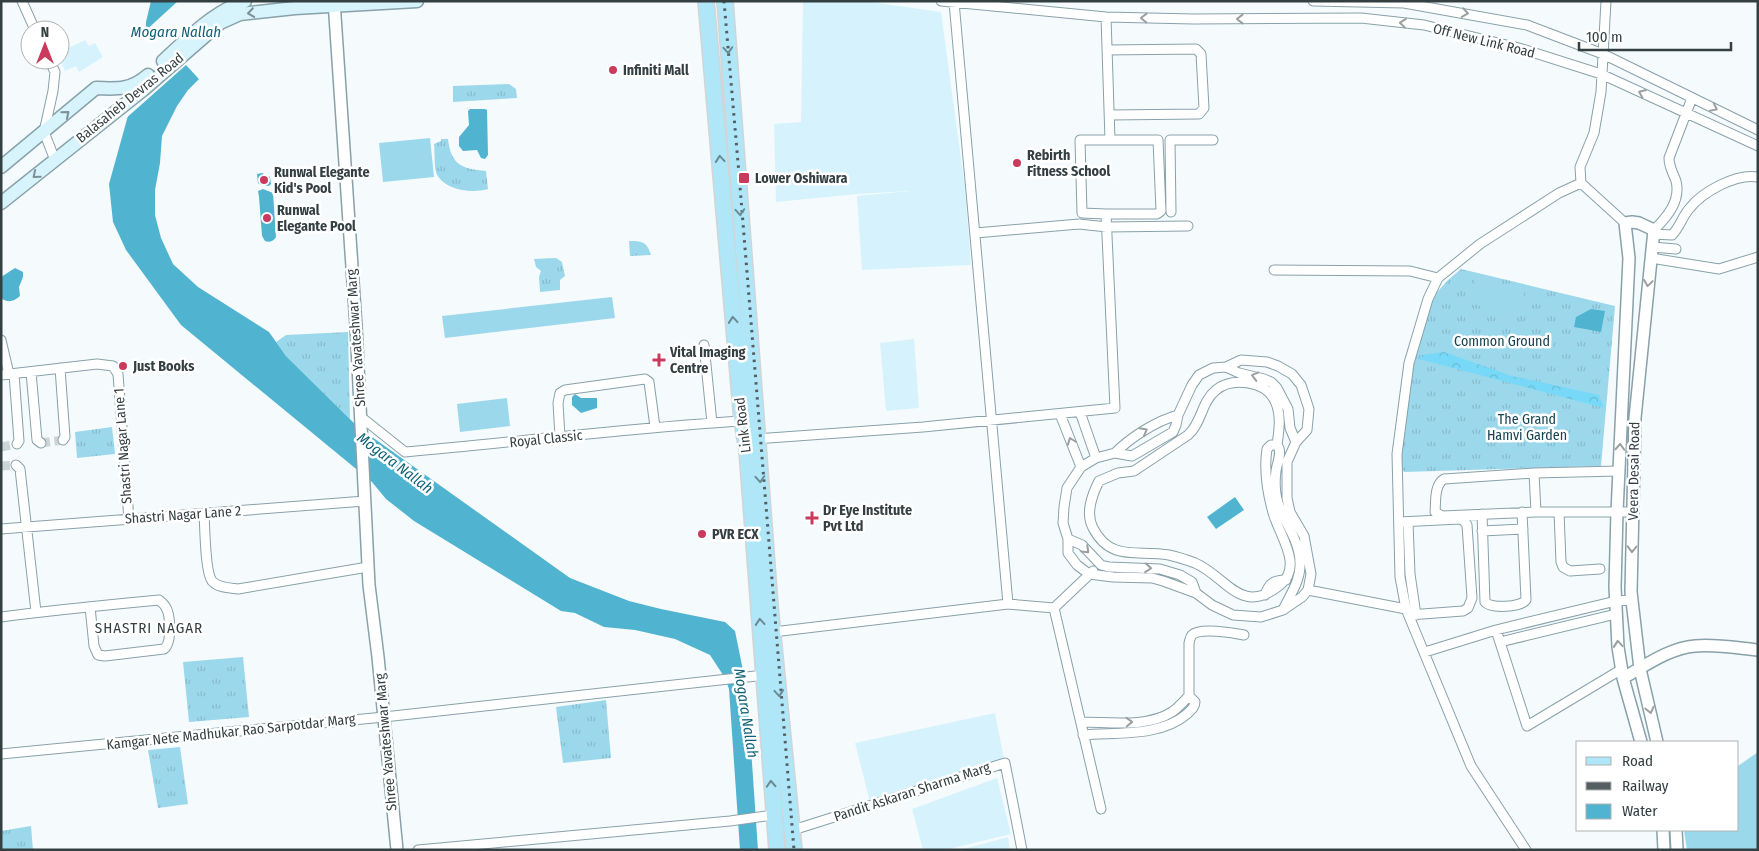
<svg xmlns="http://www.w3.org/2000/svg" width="1759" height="851" font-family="'Fira Sans Condensed',sans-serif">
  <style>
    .built { fill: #d6f3fd }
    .grass { fill: url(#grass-tufts) }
    .forest { fill: url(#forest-crowns) }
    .garden { fill: #9cd8ec }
    .water { fill: #50b4d1 }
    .pier { fill: #f5fbfc }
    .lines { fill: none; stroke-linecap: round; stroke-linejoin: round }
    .minor-tunnel { stroke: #ced5d7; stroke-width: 9; stroke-dasharray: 9 4.5; stroke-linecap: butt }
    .minor-casing { stroke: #88a1aa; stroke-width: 11 }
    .tertiary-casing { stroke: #88a1aa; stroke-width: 14 }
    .secondary-casing { stroke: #88a1aa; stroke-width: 15 }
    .primary-casing { stroke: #d2d5d5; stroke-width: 18 }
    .minor { stroke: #fff; stroke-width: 9 }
    .tertiary { stroke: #fff; stroke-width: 11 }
    .secondary { stroke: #d7f3fc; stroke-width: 12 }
    .primary { stroke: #afe6f8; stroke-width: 15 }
    .rail { stroke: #555f62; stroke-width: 3; stroke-dasharray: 2.5 5; stroke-linecap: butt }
    .oneway { stroke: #7d9096 }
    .oneway2 { stroke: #9a9fa0 }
    .oneway3 { stroke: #6b8a94 }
    .poi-dot { fill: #c93a5d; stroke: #fff; stroke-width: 2 }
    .labels { text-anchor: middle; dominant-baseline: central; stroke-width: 5; stroke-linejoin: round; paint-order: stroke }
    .street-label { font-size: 14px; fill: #343f42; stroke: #fff }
    .poi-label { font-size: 14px; font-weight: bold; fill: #343f42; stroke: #fff; text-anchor: start }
    .park-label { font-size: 14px; fill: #164350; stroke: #fff }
    .water-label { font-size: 15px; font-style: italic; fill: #0e6075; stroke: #fff }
    .neighbourhood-label { font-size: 15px; letter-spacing: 1px; fill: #343f42; stroke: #fff }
  </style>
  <defs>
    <pattern id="grass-tufts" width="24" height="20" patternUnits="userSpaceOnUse" patternTransform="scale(1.25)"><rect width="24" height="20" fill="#9cd8ec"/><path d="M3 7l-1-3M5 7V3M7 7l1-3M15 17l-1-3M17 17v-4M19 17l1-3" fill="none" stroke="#87bacc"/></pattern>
    <pattern id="forest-crowns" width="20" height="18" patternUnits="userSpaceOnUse" patternTransform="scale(1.25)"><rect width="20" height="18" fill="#77d9f7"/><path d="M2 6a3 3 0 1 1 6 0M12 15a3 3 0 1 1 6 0" fill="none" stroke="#68bbd5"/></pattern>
  </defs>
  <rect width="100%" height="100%" fill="#f5fbfc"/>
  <path class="built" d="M803,1h61l77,11 24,176 6,77 -109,5 -5,-74 53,-5 -52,3 -82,8 -2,-78 27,-2z
    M85,40l4,6 6,-3 8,14 -24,15 -3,-6 -11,5 -5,-11v-8z
    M914,339l5,69 -33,3 -6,-68z
    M995,713l9,46 -134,43 -15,-59z
    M997,778l14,56 -66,16h-22l-11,-41z
    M1008,837l2,13h-50z"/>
  <path class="grass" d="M509,84l7,5 1,9 -64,4v-16z
    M441,139h7c3,26 14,30 38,32l2,18c-16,5 -46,1 -52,-17 -2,-8 -1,-19 -2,-28l7,-3z
    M629,241c12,0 18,0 22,14l-21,1z
    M556,258l6,4 3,14 -5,4v10l-20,2 -1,-15 2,-6 -5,-4 -2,-8z
    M1461,269l154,37 -14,160 -197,6 -3,-6 -2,-11 13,-91 18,-64 18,-20z
    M348,332l2,87 -64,-63 -10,-14 10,-7z
    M112,427l3,27 -38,4 -2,-26z
    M243,657l6,60 -60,5 -6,-60z
    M606,700l5,58 -48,5 -7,-56z
    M180,747l8,57 -30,4 -10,-58z
    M31,826l2,24h-32v-19z"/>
  <path class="forest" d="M1444,352l68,24 87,19 5,13 -185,-49 3,-4z"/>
  <path class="garden" d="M430,138l4,39 -51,5 -4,-39z
    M1476,277l49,14 -8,26 -50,-15z
    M612,297l3,21 -170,20 -3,-22z
    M507,398l3,28 -50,6 -3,-28z
    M1758,752v98h-71l-3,-20h54v-64z"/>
  <path class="water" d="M151,1h59l-21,66 10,12 -11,11 -11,16 -15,30 -2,27 -5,27v25l6,23 12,26 25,23 71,45 17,24 72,71 212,151 59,23 32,8 64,13 10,9 12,59 11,160h-18l-11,-161 -4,-11 -15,-23 -35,-16 -40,-9 -31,-3 -29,-14 -14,-2 -147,-90 -28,-22 -14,-17 -191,-157 -55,-75 -13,-28 -4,-38 35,-126 2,-36z
    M470,109h15l2,1 1,45 -3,4 -4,-1 -4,-8 -14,1 -4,-5v-9l10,-12 -1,-14z
    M262,173l8,4 1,7 -2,2 -8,-1 -3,-2 -1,-9z
    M263,189l10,4 3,44c-2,4 -7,6 -11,4l-3,-5 -3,-39 -1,-6z
    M15,268l8,4v5l-4,10 1,9c-7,6 -12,7 -19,2v-21z
    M1591,309l14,2 -4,21 -27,-5 2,-10z
    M575,394l6,4h16v10l-16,5 -9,-8v-8z
    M1235,497l9,13 -28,19 -9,-12z"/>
  <path class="pier" d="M178,1h34l1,13 -6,30 -15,23 9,11 -2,1 -13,-14 -62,55 17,-62 2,-25z"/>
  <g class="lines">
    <path class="minor-tunnel" d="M41,443l22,-3
      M1,447l16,-3
      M1,466l15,-1"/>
    <g class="minor-casing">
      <path id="minor" d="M22,1l13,29
        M941,1l165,16 87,2 168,-1 63,7 95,23 82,26 157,72
        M1313,1l91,2 123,22 76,29 155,76
        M1606,1l-5,91 -7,41 -14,34 1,16 44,40
        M954,2l54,602
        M1106,17l4,123
        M1107,50l89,-1 5,5 3,54 -5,6 -89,1
        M49,60l6,12 -2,19 -9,41 11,28
        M1171,212l-1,-72h43
        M1654,230c13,-13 27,-29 22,-49 -3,-8 -7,-14 -7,-23l23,-60
        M976,233l103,-9 28,3 81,-1
        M1653,234l19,1c8,-8 10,-18 17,-26 13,-17 47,-36 69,-32
        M1652,247l24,2
        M1651,258l68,11 39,-12
        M1274,270l136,1 28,7
        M1,340l8,34
        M704,345l8,78
        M1241,360l26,2 11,4 14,8 9,11 8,24 -2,21 -11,12 -9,20v36l3,14 14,24 7,38 -3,16 -6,7 -19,13 -22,7 -28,-2 -21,-10 -16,-12 -33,-12 -11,-3 -39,-1 -24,-3 -12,-9 -9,-12v-14l-5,-16 1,-16 3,-19 14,-21 15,-9 19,-5 17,3 41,-24 3,-7 2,-10 14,-30 7,-10 14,-7 13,-1z
        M1226,367l13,6 25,6 7,3 6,6 11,21 2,19 6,14
        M60,368l5,69 -2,3
        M31,372l6,68 4,3
        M14,374l5,67 -2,3
        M1,375l96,-11 16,2 5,8 11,146
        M1080,412l16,46
        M1060,414l21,53
        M361,417l44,35c112,-10 224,-24 337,-31
        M560,437l-2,-34 2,-10 5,-3 80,-11 4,3 6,45
        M755,439l168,-12 192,-19 -9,-194 -24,-1 -2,-73h78l3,71 -4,3h-51
        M1277,445c2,-14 5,-32 -3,-46 -10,-18 -42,-22 -58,-9 -15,12 -14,33 -28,45l-54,36 -16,2 -19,8c-7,14 -14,32 -6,47 18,35 46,21 76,27 9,2 18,5 26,8 31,13 46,54 85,22 25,-20 -3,-52 -8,-76 -5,-19 -8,-41 -5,-60l4,-4h6c6,7 0,17 -1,26 -1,7 -1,16 0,23 3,24 24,43 24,69 1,17 -10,32 -17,47
        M1115,453c16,-16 41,-32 63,-38
        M16,465l4,4 16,143
        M1534,473l85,-2
        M1536,512l-2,-39 -90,6c-10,6 -8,23 -9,33l7,4 94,-4h97
        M1559,512l2,50 2,5 7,4 30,-2
        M204,514c1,14 1,58 8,67 6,7 18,7 26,8l130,-22
        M1482,514l3,88c6,7 36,5 41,-2l-4,-88
        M1399,522l61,-3 4,2 3,4 5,73 -4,10 -5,3 -54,4
        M1408,522l2,52 6,41
        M1,529l364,-28
        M1482,531l41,-2
        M1068,539l14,6 19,20 8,2 51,2 20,6 12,7 4,11
        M1308,590l98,19
        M1265,595c4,-12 9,-15 21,-15
        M1054,608l39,-37
        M1,617c53,-7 105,-12 158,-17 2,2 5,4 6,6 6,8 7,37 -1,43l-59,7 -7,-1 -4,-9 -4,-39
        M1496,630l31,96 95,-57
        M773,632l235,-28 46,4 47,201
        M1500,642l116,-28
        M1425,652l71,-22 120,-29 16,-1
        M1189,696v-53c1,-3 1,-6 3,-8 7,-8 42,-2 52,0
        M1081,722c28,0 66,6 91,-10 6,-4 12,-11 17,-16l6,6c0,5 -4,8 -8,12 -27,23 -70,18 -104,21
        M1,754l383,-37 381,-42
        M793,830l212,-67 17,87
        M418,850l312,-29 43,-6
        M1526,850l-55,-84 -65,-157 -6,-32 -3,-123 12,-91 19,-64 10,-21 42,-34 79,-51 22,-10"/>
    </g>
    <g class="tertiary-casing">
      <path id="tertiary" d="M334,1l22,325 13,259 9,72 19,193
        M1623,678c22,-12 46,-30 72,-32 21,-2 42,2 63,4
        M1641,742l-18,-64 -5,-31 -3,-60 2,-75 12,-254 -4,-35 7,-1 7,1 15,7 -19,188 -4,174 9,77 17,73
        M1663,830l1,20
        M1676,830l1,20"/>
    </g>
    <g class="secondary-casing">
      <path id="secondary" d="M163,61c25,-23 50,-49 82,-60
        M1,167l95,-79c22,1 35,2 52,-13
        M1,203l142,-113 77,-67 20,-9 55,-6 122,-7"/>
    </g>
    <g class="primary-casing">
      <path id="primary" d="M706,1l36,420 5,29 30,400
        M725,1l45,605 24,244"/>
    </g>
    <use href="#minor" class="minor"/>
    <use href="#tertiary" class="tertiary"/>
    <use href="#secondary" class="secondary"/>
    <use href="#primary" class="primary"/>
    <path class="rail" d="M724,1l15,173 55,676"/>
  </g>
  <defs><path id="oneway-chevron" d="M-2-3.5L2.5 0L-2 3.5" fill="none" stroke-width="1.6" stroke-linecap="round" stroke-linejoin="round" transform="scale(1.25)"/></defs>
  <g class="oneway">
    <use href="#oneway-chevron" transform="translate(251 13) rotate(172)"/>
    <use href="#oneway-chevron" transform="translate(66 114) rotate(-40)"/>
    <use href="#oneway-chevron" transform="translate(36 175) rotate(141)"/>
  </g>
  <g class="oneway2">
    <use href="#oneway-chevron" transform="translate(1465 13) rotate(9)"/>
    <use href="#oneway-chevron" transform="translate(1144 18) rotate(-179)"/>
    <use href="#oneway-chevron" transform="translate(1240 19) rotate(180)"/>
    <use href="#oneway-chevron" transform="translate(1403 23) rotate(-174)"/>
    <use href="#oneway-chevron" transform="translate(1642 93) rotate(-156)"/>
    <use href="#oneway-chevron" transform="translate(1714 108) rotate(26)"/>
    <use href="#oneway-chevron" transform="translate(1648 283) rotate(98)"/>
    <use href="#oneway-chevron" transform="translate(1255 376) rotate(-165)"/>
    <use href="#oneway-chevron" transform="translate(1144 431) rotate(-28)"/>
    <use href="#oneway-chevron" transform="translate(1071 441) rotate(-111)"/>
    <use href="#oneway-chevron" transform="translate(1620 447) rotate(-87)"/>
    <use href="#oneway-chevron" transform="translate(1632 549) rotate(91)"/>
    <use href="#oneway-chevron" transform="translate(1086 550) rotate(44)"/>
    <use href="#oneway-chevron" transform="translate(1148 568) rotate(5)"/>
    <use href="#oneway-chevron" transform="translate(1618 644) rotate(-95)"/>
    <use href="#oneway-chevron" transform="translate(1650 710) rotate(77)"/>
    <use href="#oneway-chevron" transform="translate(1129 722) rotate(-2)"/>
  </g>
  <g class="oneway3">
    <use href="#oneway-chevron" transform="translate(728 50) rotate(86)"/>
    <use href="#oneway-chevron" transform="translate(720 159) rotate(-95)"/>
    <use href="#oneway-chevron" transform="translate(740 212) rotate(86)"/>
    <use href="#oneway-chevron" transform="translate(733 320) rotate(-95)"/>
    <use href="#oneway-chevron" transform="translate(760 479) rotate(86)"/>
    <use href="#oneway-chevron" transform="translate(760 622) rotate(-95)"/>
    <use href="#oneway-chevron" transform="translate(779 693) rotate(85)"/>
    <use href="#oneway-chevron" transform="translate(771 784) rotate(-93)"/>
  </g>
  <g class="poi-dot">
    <circle cx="613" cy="70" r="5"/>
    <circle cx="1017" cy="163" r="5"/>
    <rect x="738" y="172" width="12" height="12" rx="2.5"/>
    <circle cx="264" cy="180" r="5"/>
    <circle cx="267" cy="218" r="5"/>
    <path d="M656.5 352.5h5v5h5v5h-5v5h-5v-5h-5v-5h5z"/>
    <circle cx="123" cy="366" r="5"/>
    <path d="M809.5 510.5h5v5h5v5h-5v5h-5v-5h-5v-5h5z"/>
    <circle cx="702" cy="534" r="5"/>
  </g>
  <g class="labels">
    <g class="street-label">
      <text transform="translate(1484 41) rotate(14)">Off New Link Road</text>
      <text transform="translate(130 98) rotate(-39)">Balasaheb Devras Road</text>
      <text transform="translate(356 338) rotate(-94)">Shree Yavateshwar Marg</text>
      <text transform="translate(743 425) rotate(-97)">Link Road</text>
      <text transform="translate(546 439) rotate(-6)">Royal Classic</text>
      <text transform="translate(123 446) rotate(-94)">Shastri Nagar Lane 1</text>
      <text transform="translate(1634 471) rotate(-89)">Veera Desai Road</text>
      <text transform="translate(183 515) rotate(-4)">Shastri Nagar Lane 2</text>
      <text transform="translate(231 732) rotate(-6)">Kamgar Nete Madhukar Rao Sarpotdar Marg</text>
      <text transform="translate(386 742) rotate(-95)">Shree Yavateshwar Marg</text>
      <text transform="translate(912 792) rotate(-18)">Pandit Askaran Sharma Marg</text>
    </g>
    <g class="poi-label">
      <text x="623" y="70">Infiniti Mall</text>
      <text x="1027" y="155">Rebirth<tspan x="1027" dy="16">Fitness School</tspan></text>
      <text x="274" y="172">Runwal Elegante<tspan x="274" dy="16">Kid's Pool</tspan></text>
      <text x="755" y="178">Lower Oshiwara</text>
      <text x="277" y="210">Runwal<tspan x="277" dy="16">Elegante Pool</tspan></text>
      <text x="670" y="352">Vital Imaging<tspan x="670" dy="16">Centre</tspan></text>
      <text x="133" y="366">Just Books</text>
      <text x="823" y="510">Dr Eye Institute<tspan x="823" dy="16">Pvt Ltd</tspan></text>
      <text x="712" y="534">PVR ECX</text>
    </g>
    <g class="park-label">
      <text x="1502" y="341">Common Ground</text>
      <text x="1527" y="419">The Grand<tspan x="1527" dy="16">Hamvi Garden</tspan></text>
    </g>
    <g class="water-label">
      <text x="176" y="32">Mogara Nallah</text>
      <text transform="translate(395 463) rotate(37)">Mogara Nallah</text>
      <text transform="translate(746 713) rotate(81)">Mogara Nallah</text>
    </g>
    <g class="neighbourhood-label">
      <text x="149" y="628">SHASTRI NAGAR</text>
    </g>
  </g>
  <rect width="1759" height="851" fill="none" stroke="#343f42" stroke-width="5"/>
  <rect x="1576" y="741" width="162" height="90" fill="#ffffff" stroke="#aeb2b3"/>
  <rect x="1586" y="757" width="25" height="8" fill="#afe6f8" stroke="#aeb2b3"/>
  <text x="1622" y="766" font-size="15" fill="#343f42">Road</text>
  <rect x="1586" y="782" width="25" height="8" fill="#555f62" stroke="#aeb2b3"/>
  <text x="1622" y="791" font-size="15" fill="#343f42">Railway</text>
  <rect x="1586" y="804" width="25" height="15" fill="#50b4d1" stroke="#aeb2b3"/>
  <text x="1622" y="816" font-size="15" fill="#343f42">Water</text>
  <g transform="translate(45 45)"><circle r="24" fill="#ffffff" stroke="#aeb2b3"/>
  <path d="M0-4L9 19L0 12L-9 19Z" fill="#c93a5d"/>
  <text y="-8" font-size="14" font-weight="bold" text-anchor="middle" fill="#343f42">N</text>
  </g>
  <path d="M1579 42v8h152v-8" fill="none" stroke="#343f42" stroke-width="2.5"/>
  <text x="1586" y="42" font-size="15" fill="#343f42" stroke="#ffffff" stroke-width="4" paint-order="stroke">100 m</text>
</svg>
